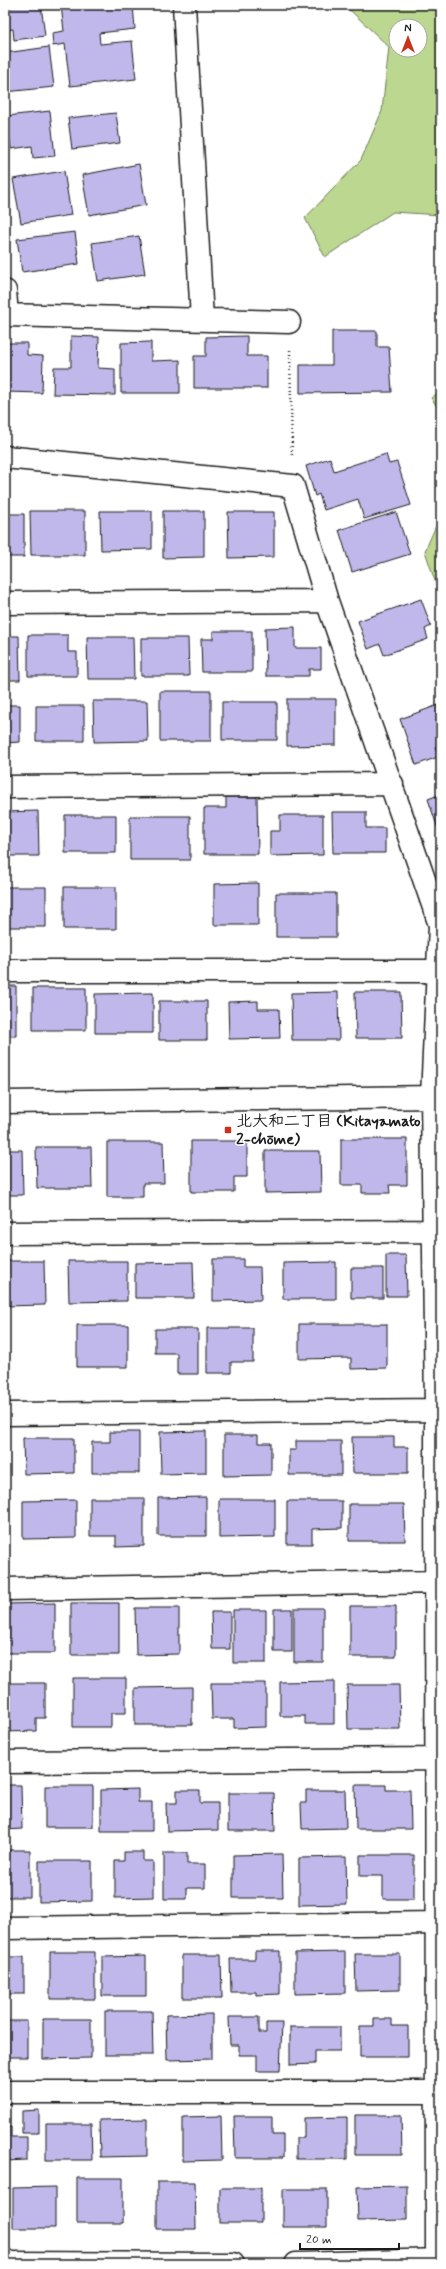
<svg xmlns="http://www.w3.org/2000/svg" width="446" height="2269" font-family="Mynerve,'Klee One',sans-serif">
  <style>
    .green { fill: #bcd890; stroke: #6c7a56; fill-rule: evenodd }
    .building { fill: #c0b8ea; stroke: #1c1c1c }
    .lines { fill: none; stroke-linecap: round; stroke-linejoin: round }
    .street-casing { stroke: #1c1c1c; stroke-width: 25 }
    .secondary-casing { stroke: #1c1c1c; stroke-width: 25 }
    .path { stroke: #1c1c1c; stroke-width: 2.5; stroke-dasharray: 1 3; stroke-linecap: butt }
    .street { stroke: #fff; stroke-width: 22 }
    .secondary { stroke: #fff; stroke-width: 22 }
    .poi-dot { fill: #c8321e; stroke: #fff; stroke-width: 1.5 }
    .labels { text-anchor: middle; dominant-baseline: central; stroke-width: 3; stroke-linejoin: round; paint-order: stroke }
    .poi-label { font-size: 16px; font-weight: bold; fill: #1c1c1c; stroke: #fff; text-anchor: start }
  </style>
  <rect width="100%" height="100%" fill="#fff"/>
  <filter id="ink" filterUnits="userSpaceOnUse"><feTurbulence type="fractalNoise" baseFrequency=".025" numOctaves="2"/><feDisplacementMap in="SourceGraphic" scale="8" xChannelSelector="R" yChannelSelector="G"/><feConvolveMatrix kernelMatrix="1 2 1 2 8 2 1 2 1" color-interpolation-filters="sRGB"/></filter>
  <g filter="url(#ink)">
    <path class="green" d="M334,5h107v210l-48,-3 -68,45 -20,-39 56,-58 21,-49 7,-64 -38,-36zM396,26h24v24h-24z
      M441,391v21l-10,-14z
      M441,514v85l-16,-48z"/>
    <path class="building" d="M5,5h36l4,31 -31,4 -1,-11 -8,1z
      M61,5h72l2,24 -36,4 1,11 32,-3 4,38 -66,7 -5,-42 -12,2 -1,-13 12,-2z
      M49,47l5,40 -49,5v-39z
      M50,111l5,45 -22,2 -1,-12 -21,3 -4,-33z
      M116,113l4,30 -48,6 -4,-31z
      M139,164l7,41 -57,10 -7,-40z
      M64,171l7,44 -50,8 -8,-44z
      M75,232l4,32 -57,8 -5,-33z
      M139,236l6,38 -47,7 -6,-38z
      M332,331h45v16h12l3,45 -92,1v-28h32z
      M71,336l28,1 -1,31 17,1v26l-62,-1 1,-27h17z
      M247,336v20h20v32h-73v-32h12v-19z
      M151,342v19l29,-1v33h-59v-50z
      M5,343h22v12l16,1 -1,37 -37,-1z
      M386,454l3,10 8,-2 14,43 -47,14 -6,-20 -34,11 -5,-16 -4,2 -9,-30 24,-8 4,13z
      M30,511h55v44h-54z
      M100,511h52v38l-51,1z
      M163,511h41v46l-41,1z
      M228,512h46v45l-45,1z
      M396,512l14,42 -58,18 -13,-42z
      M5,514h19v43h-19z
      M421,599l10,27 -6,3 3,10 -44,16 -4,-11 -12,5 -10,-28z
      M295,627v21h26v21h-12v7h-43l-1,-48z
      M213,631h39v41h-50l-1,-33h12z
      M28,635h40v17h9v24h-49z
      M5,636h14l1,44h-15z
      M87,637h46l1,42h-46z
      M141,638h47l1,38h-48z
      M160,691h51v50h-51z
      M287,699h49v46l-49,1z
      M93,701h54l1,40 -54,1z
      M222,702h55v38h-55z
      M441,704v40l-6,3 3,10 -22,8 -16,-46z
      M5,705h15v37l-15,1z
      M36,706h48v35h-48z
      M441,794v41h-1l-12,-36z
      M226,797h31l1,57h-54v-46h22z
      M38,811l1,45h-34v-44z
      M332,812h34v16h19v25h-52z
      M65,815h51v38h-51z
      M280,815h43v40l-53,1v-25h10z
      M130,816h60v44h-60z
      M258,883v42h-44v-41z
      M5,887h41v40h-41z
      M64,887h52v42h-52z
      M276,893h60v44h-60z
      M5,986h11v50h-11z
      M33,988h53v42h-53z
      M338,992l1,48h-47l-1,-47z
      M355,992h46l1,46h-46z
      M153,993v40h-58v-39z
      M159,1001h48v39h-48z
      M258,1001v8h21l1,29 -51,1 -1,-37z
      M341,1139h66v46h-18l1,8h-28v-8h-21z
      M191,1141h56v36h-13v15h-43z
      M107,1142h56l1,41h-21v14h-36z
      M36,1147h55l1,41h-55z
      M5,1150h17l1,45h-18z
      M265,1151h55l1,41 -56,1z
      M386,1255h20l1,41h-21z
      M213,1259h30v8h17l1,33 -48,1z
      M5,1261h39l1,44 -40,1z
      M68,1261h59v40l-58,1z
      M193,1262l1,36h-59v-35z
      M336,1262v37h-53v-36z
      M351,1268h32v30h-32z
      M299,1324h88v44l-36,1v-11l-52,1z
      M77,1325h51v42h-51z
      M207,1328h46v34h-22v11h-24z
      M155,1329h43v45h-21v-21h-22z
      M206,1431v42l-45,1 -1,-42z
      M110,1432h29v41h-47v-31h18z
      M224,1435h34v8h13v32l-47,1z
      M352,1437h42v10h14v26h-55z
      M23,1438h51v35l-50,1z
      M296,1441h45v34h-52v-25h7z
      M206,1497v39h-48v-38z
      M90,1498h54v48l-28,1v-11h-26z
      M219,1499h56v38l-56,1z
      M76,1500v38l-53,1v-38z
      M287,1501h55v27l-30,1v15h-25z
      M349,1504h55l1,37h-56z
      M55,1603v50h-50v-49z
      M71,1603h48v52h-48z
      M350,1606h46v51h-46z
      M135,1608h44v46l-43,1z
      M294,1608h29v54h-29z
      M274,1609h18v43h-18z
      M233,1610h33v53h-33z
      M211,1612h19v37h-18z
      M73,1678h53v35h-15v14h-38z
      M334,1681v43h-29v-8h-25v-34z
      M5,1683h40v35h-9v13l-31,1z
      M211,1683h55v44l-32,1v-9h-22z
      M347,1685h52l1,44h-52z
      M192,1687v38h-57v-37z
      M5,1785h16l1,44 -17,1z
      M355,1785h31v5h24l1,39h-55z
      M45,1786h48v41h-48z
      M138,1789v13h14v29h-51v-41z
      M177,1790h23v13h18v27l-51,1 -1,-28h11z
      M306,1790h39l1,38 -44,1 -1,-26h5z
      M228,1793h46l1,38h-47z
      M5,1850h25v47h-25z
      M124,1852h19v9h10v36l-38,1v-37h9z
      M164,1853h23v11h18v24h-18v11h-23z
      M282,1854l1,44h-50v-43z
      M360,1855h54v44h-31v-23h-23z
      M346,1857l1,47 -48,1v-47z
      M39,1861h53v40l-53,1z
      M255,1951h25v43l-24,1v-3h-25l-1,-33h25z
      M50,1952h45v47h-45z
      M345,1952v41l-50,1v-41z
      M355,1954h45v36l-44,1z
      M182,1955h39l1,43h-40z
      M146,1956v40h-44v-39z
      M5,1957h19v37h-19z
      M105,2011h47l1,44h-48z
      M212,2014v45l-45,1 -1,-45z
      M229,2017h30v16h7v-10h16l-2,48h-23v-16h-18v-10h-9z
      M43,2019h48v39l-48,1z
      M374,2019h18v7h16v31h-48v-31h14z
      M5,2021h22v36h-22z
      M290,2027h50v24h-25v13l-25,1z
      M39,2110v23h-17v-22z
      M355,2115h46l1,40h-47z
      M221,2116l1,44 -39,1v-44z
      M234,2116h38v19h11v23h-48z
      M347,2117v42h-51v-21h8v-20z
      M147,2119v37l-47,1 -1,-37z
      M46,2124h45l1,36h-46z
      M5,2127h6v10h16v23l-22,1z
      M77,2178h46v45h-46z
      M157,2182h38l1,47h-39z
      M407,2186v34l-49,1 -1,-34z
      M55,2187v41h-42v-40z
      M220,2188h41v35h-41z
      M283,2189h44v38h-44z"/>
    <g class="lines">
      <g class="street-casing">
        <path id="street" d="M184,5l18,314
          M5,291l2,24
          M5,315l284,7
          M5,457l288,29 34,115 113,324 -8,171 4,314 1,850
          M5,603l322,-2
          M5,787l387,-3
          M5,971h436
          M5,1233l436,-2
          M5,1414l436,-4
          M5,1589l436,-7
          M5,1762l436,-3
          M5,1928l436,-5
          M5,2092h436
          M5,2263l228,1
          M296,2264l145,-4"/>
      </g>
      <g class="secondary-casing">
        <path id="secondary" d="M5,1102l436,-5"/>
      </g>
      <path class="path" d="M290,350l2,107"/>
      <use href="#street" class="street"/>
      <use href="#secondary" class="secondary"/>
    </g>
  </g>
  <rect class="poi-dot" x="224" y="1126" width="8" height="8" rx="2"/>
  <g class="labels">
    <g class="poi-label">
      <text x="236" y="1121">北大和二丁目 (Kitayamato<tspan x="236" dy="18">2-chōme)</tspan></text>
    </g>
  </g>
  <rect width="446" height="2269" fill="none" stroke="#fff" stroke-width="20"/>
  <rect x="10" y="10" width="426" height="2249" fill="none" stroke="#1c1c1c" stroke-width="1.5" filter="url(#ink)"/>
  <g transform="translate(408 38)"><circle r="19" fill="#ffffff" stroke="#a4a4a4"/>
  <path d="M0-3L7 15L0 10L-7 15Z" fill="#c8321e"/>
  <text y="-6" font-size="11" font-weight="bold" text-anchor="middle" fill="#1c1c1c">N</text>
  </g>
  <path d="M300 2243v6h99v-6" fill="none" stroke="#1c1c1c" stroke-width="2"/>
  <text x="306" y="2243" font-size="12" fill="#1c1c1c" stroke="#ffffff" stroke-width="3" paint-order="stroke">20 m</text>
</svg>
